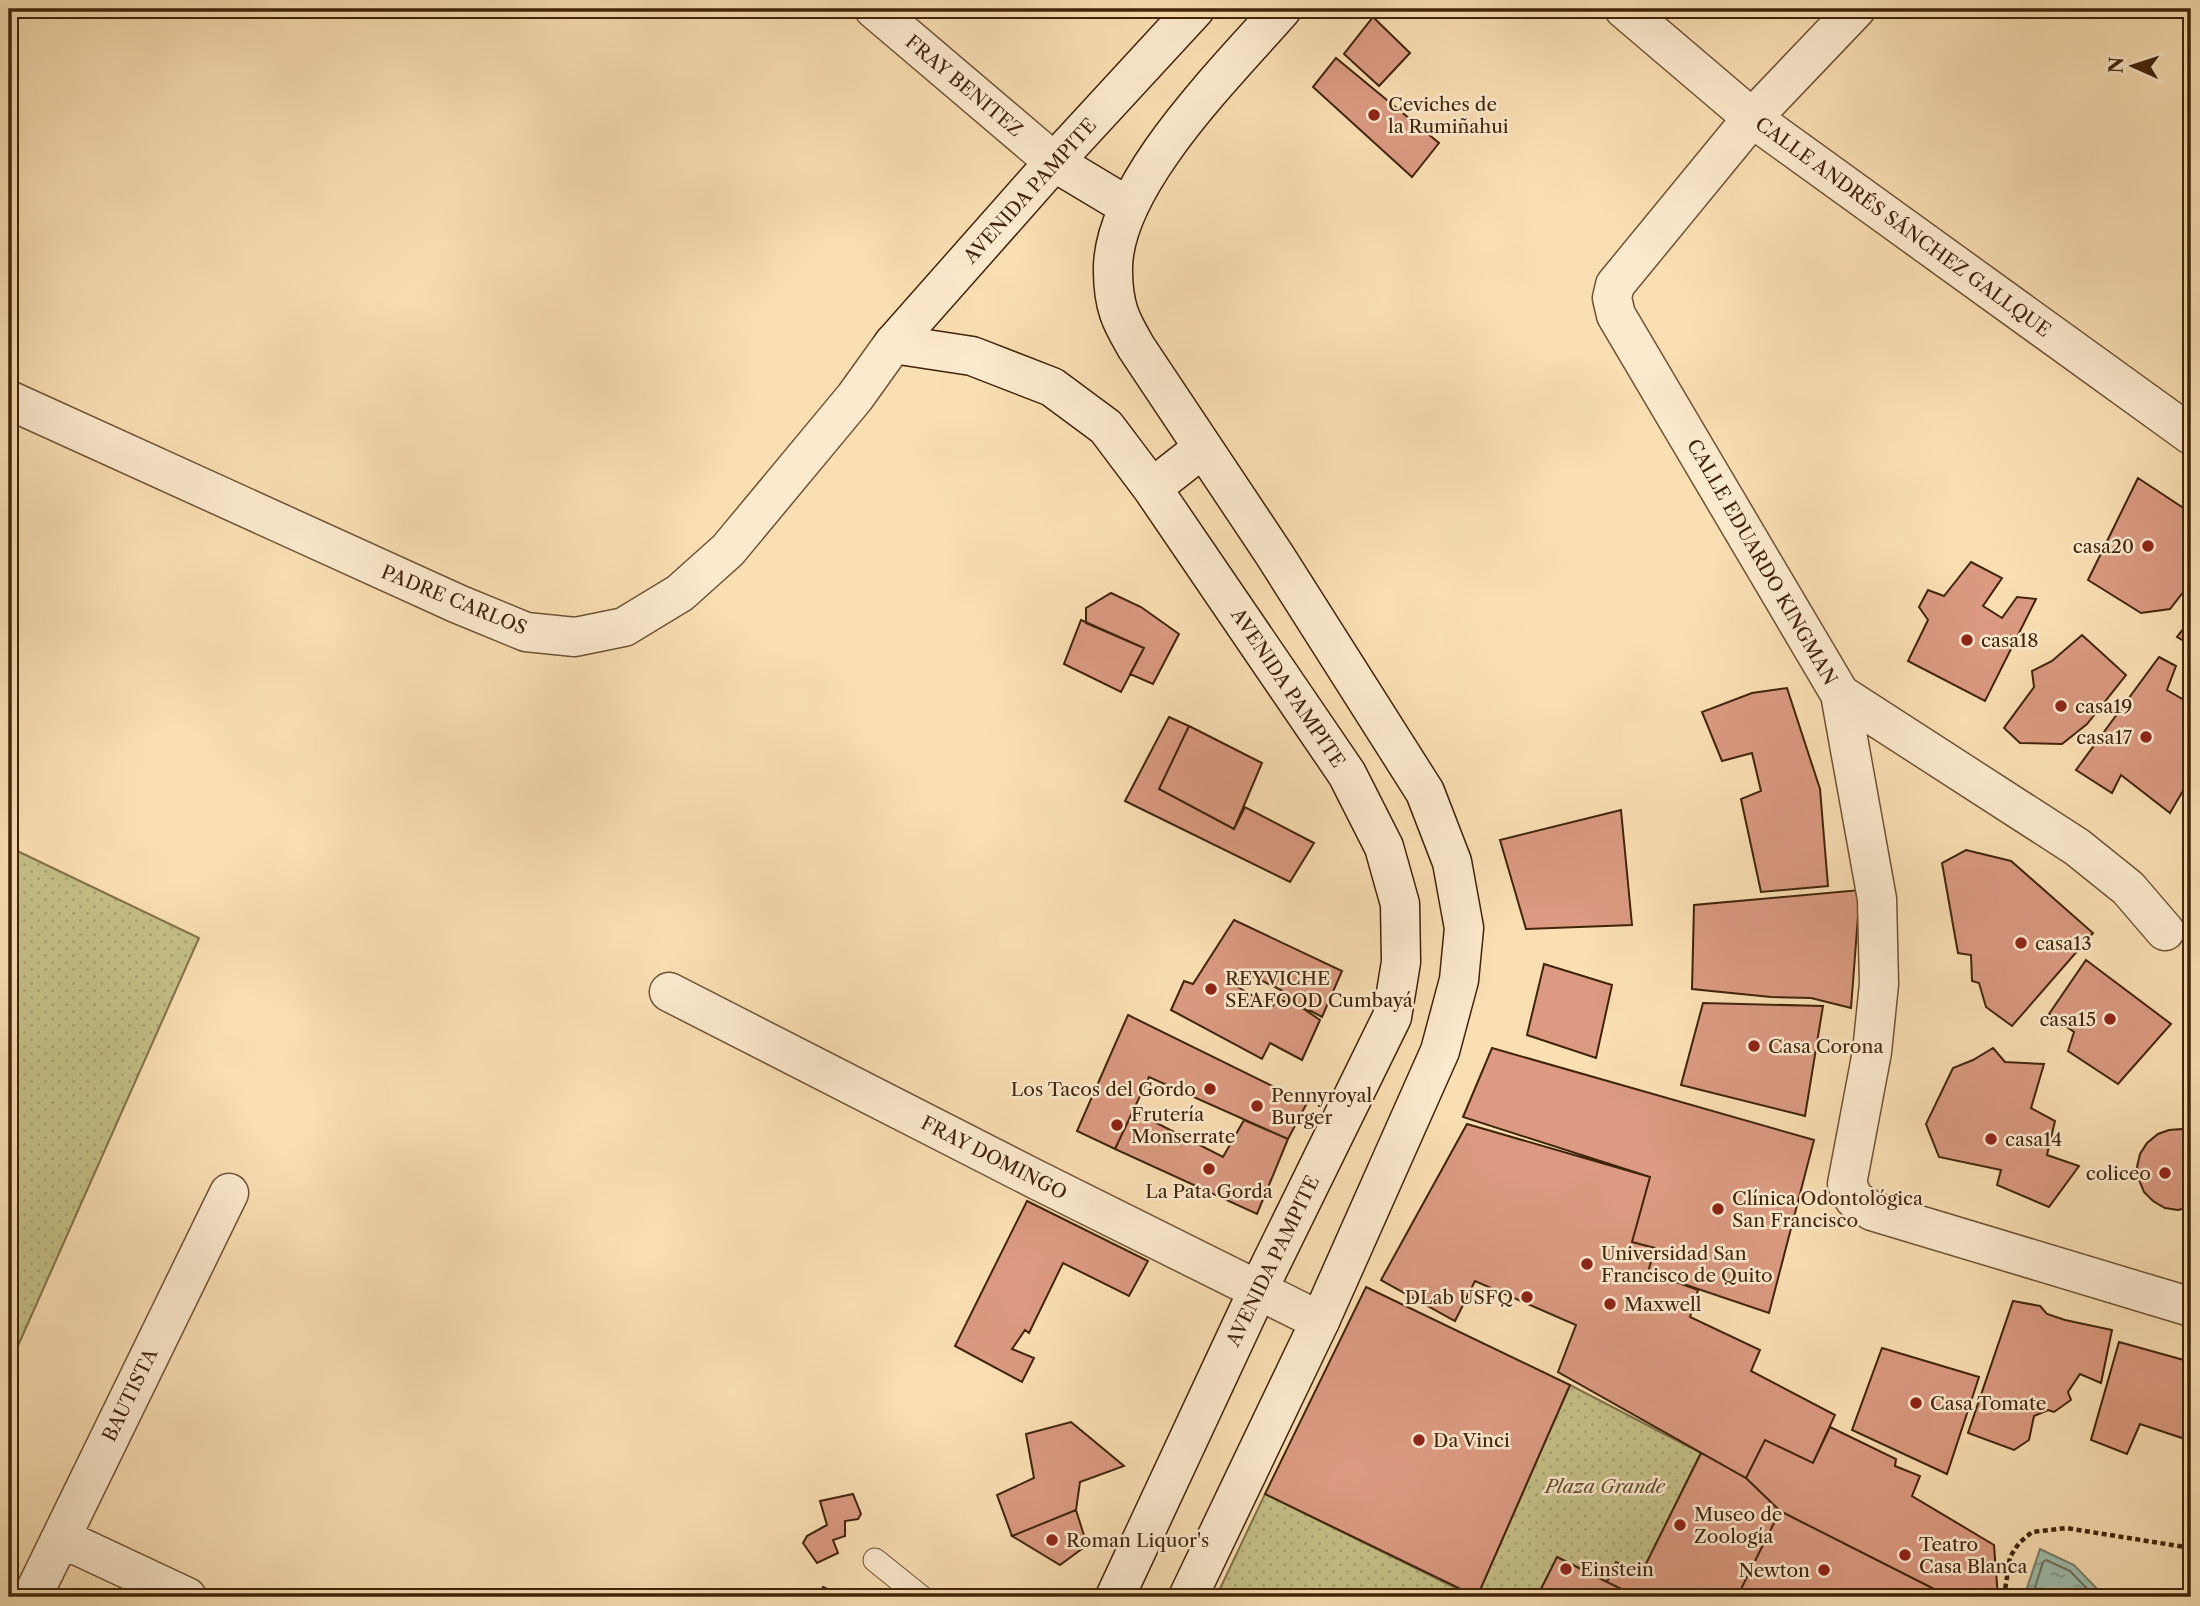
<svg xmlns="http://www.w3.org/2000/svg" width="2200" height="1606" font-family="'Libre Caslon Text',serif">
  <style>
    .park { fill: url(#park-dots); stroke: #827249; stroke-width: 2 }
    .water { fill: url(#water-ripples); stroke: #78806b; stroke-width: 2 }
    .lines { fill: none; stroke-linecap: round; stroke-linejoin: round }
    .shore { stroke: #6f705b; stroke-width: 2 }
    .building { fill: #db9a81; stroke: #40240a; stroke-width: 2 }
    .lane-casing { stroke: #6e5334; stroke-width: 25 }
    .street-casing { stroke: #6e5334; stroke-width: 41 }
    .secondary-casing { stroke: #40240a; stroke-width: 41 }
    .path { stroke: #40240a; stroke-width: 4.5; stroke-dasharray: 5 3.5; stroke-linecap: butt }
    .lane { stroke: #fceace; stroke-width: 23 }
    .street { stroke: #fceace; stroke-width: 38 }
    .secondary { stroke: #fceace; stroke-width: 38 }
    .poi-dot { fill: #8f2418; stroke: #fceace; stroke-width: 2.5 }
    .labels { text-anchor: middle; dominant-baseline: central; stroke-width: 5; stroke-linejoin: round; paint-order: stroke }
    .street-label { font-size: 19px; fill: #40240a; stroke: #fceace }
    .poi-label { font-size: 19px; fill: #40240a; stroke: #fceace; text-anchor: start }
    .park-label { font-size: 19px; font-style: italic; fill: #614b2a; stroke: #fceace }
  </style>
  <defs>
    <pattern id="park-dots" width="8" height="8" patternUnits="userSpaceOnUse" patternTransform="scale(1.75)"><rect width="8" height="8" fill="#c5c088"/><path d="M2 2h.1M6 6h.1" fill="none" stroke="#aaa574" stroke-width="1.8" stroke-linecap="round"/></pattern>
    <pattern id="water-ripples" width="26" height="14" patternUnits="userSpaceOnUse" patternTransform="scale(1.75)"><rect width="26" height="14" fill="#9ebdac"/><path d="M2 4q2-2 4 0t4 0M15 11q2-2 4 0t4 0" fill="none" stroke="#82998a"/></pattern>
  </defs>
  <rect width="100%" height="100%" fill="#fadfb3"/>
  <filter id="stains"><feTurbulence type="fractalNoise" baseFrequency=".00286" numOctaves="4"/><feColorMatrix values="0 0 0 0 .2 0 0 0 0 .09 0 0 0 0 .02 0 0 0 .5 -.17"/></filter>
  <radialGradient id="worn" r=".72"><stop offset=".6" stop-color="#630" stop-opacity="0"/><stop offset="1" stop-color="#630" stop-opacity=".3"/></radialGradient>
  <path class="park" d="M9,847l190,91 -190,428z
    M1570,1385l131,68 -60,121 -25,-12 -9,20 -50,-25 -20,40h-60z
    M1265,1494l209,103h-258z"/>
  <path class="water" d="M2040,1549l34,16 31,32h-81z"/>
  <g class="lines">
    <path class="shore" d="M2032,1597l11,-35 3,-2 24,11 25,26"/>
  </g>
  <path class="building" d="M1373,17l37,36 -31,33 -35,-32z
    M1336,58l103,85 -27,34 -99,-90z
    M2138,478l53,35v69l-21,27 -29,4 -53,-33z
    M1971,562l31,16 -19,28 19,12 15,-21 19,2 -51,102 -77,-40 20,-41 -9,-13 9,-17 16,6z
    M1111,593l30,14 38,27 -26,50 -23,-10 14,-26 -58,-25v-15z
    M2191,619v26l-14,-8z
    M1081,620l63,28 -23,44 -57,-28z
    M2082,635l44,40 -39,49 -25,20 -42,-1 -16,-15 30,-41 -2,-16 20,-10z
    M2159,657l17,9 -9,24 24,14v73l-21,36 -49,-38 -9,18 -36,-23z
    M1787,688l33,101 8,97 -67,6 -20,-93 20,-8 -9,-38 -30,8 -20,-49 50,-19z
    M1169,717l20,9 -30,63 75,40 11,-22 69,36 -24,39 -165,-81z
    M1189,726l73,37 -28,66 -75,-40z
    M1621,810l11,115 -106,4 -26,-89z
    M1966,850l45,11 82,72 -81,93 -26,-19 -7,-24 -7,-2 -1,-26 -13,-2 -16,-90z
    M1860,890l-9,118 -40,-10 -40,-1 -79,-8 2,-84z
    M1234,920l108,51 -20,46 -41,-22 2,-4 -39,-19 -8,14 36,21 6,-8 23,8 19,13 -18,40 -32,-17 -8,16 -91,-49 13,-29 9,3z
    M2086,960l85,64 -53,60 -50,-33 6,-19 -25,-18z
    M1544,964l68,21 -16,73 -69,-23z
    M1703,1003l120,3 -18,110 -124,-31z
    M1128,1015l179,88 -19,36 -139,-62 -34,72 -38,-18z
    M1492,1048l322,92 -45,173 -121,-41 7,-24 -23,-6 18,-65 -187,-60z
    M1993,1048l12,14 39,2 -13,44 24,13 -8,34 32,11 -30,41 -52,-22 4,-15 -62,-13 -13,-33 27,-56 20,-8z
    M1133,1111l90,46 21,-37 44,19 -31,75 -142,-65z
    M1467,1124l183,53 -18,65 23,6 -7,24 50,18 -8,27 70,33 -9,21 84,44 -22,48 -48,-23 -19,38 -188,-106 18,-47 -101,-44 -20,40 -74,-41z
    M2182,1129l9,3v75l-13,3 -13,-2 -12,-7 -9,-9 -5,-12 -2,-13 3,-13 7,-11 11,-9 11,-4z
    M1027,1201l121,60 -19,35 -66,-33 -34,70 -4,-3 -13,19 22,9 -12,24 -67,-36z
    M1366,1287l204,98 -93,212 -212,-103z
    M2013,1301l27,5 7,8 18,6 47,10 -11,53 -21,-9 -12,18 3,8 -17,12 -6,-2 -14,6 -5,24 -15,10 -46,-17z
    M2119,1342l72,20v79l-51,-17 -13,30 -36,-14z
    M1882,1348l97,29 -32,97 -95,-44z
    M1071,1422l53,44 -44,16 -4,28 -64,26 -15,-41 37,-17 -8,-44z
    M1830,1427l66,32 -1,7 25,10 -8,20 82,49 4,52h-48l-170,-86 -34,-33 19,-38 48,23z
    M1701,1453l45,25 34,33 -43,86h-99l-31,-15 9,-20 25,12z
    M853,1494l8,20 -3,5 -13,2v15l-12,4 5,13 -21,10 -14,-20 4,-7 20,-11 -7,-24z
    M1076,1510l11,35 -27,20 -48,-29z
    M1780,1511l170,86h-213z
    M1557,1557l50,25 31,15h-101z
    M823,1587l21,10h-26z"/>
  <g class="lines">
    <g class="lane-casing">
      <path id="lane" d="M875,1560l46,37"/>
    </g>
    <g class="street-casing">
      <path id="street" d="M874,9l180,153
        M1624,9l128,109 439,317
        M1856,9l-104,109 -137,167 -3,13 4,17 224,379 37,205 2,85 -7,68 -25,132 7,15 18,12 319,96
        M9,400l449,204 68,28 49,5 49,-10 56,-34 48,-43 127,-153 38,-53
        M1840,694l237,153 51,41 37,43
        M669,992l368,188 283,141
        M61,1538l126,59
        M32,1597l197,-404"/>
    </g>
    <g class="secondary-casing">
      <path id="secondary" d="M1054,162l75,45
        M893,344l79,12 80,31 54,40 46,61 195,286 37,73 16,57 1,58 -9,55 -134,273 -143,307
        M893,344l161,-182 141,-153
        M1152,488l51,-40
        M1188,1597l132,-276 120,-270 19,-71 5,-52 -12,-66 -27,-70 -151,-238 -138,-207c-6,-11 -13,-22 -17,-34 -4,-12 -6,-30 -6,-42 -2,-86 115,-200 169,-262"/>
    </g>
    <path class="path" d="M2004,1597l6,-40 9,-14 13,-11 34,-4 125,20
      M2190,1597l1,-2"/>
    <use href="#lane" class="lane"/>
    <use href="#street" class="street"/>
    <use href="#secondary" class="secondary"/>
  </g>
  <g class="poi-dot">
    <circle cx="1374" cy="115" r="7"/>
    <circle cx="2148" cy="546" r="7"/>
    <circle cx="1967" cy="640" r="7"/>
    <circle cx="2061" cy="706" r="7"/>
    <circle cx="2146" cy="737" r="7"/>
    <circle cx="2021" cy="943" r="7"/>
    <circle cx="1211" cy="989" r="7"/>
    <circle cx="2110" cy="1019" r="7"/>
    <circle cx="1754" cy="1046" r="7"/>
    <circle cx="1210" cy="1089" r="7"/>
    <circle cx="1257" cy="1106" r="7"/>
    <circle cx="1117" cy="1125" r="7"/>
    <circle cx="1991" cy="1139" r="7"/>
    <circle cx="1209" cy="1169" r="7"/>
    <circle cx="2165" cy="1173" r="7"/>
    <circle cx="1718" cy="1209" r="7"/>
    <circle cx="1587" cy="1264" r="7"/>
    <circle cx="1527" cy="1297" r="7"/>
    <circle cx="1610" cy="1304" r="7"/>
    <circle cx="1916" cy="1403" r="7"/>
    <circle cx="1419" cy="1440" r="7"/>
    <circle cx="1680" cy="1525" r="7"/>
    <circle cx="1052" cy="1540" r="7"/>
    <circle cx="1905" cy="1555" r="7"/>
    <circle cx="1566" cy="1569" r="7"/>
    <circle cx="1824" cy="1570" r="7"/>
  </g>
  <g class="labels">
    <g class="street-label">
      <text transform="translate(964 86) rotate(40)">FRAY BENITEZ</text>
      <text transform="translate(1030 191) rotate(-48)">AVENIDA PAMPITE</text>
      <text transform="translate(1903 227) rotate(36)">CALLE ANDRÉS SÁNCHEZ GALLQUE</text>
      <text transform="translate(1762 562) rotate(60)">CALLE EDUARDO KINGMAN</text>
      <text transform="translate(454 600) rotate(22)">PADRE CARLOS</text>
      <text transform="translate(1288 688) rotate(56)">AVENIDA PAMPITE</text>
      <text transform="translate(994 1158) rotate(27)">FRAY DOMINGO</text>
      <text transform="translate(1273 1261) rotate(-64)">AVENIDA PAMPITE</text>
      <text transform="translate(130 1395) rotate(-64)">BAUTISTA</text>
    </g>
    <g class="poi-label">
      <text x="1388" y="104">Ceviches de<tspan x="1388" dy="22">la Rumiñahui</tspan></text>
      <text x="2134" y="546" text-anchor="end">casa20</text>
      <text x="1981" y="640">casa18</text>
      <text x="2075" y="706">casa19</text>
      <text x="2132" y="737" text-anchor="end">casa17</text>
      <text x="2035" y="943">casa13</text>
      <text x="1225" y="978">REYVICHE<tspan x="1225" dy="22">SEAFOOD Cumbayá</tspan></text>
      <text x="2096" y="1019" text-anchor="end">casa15</text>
      <text x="1768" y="1046">Casa Corona</text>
      <text x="1196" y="1089" text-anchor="end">Los Tacos del Gordo</text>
      <text x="1271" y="1095">Pennyroyal<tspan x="1271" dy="22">Burger</tspan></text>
      <text x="1131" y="1114">Frutería<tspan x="1131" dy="22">Monserrate</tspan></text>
      <text x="2005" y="1139">casa14</text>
      <text x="2151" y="1173" text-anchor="end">coliceo</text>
      <text x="1209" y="1191" text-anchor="middle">La Pata Gorda</text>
      <text x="1732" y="1198">Clínica Odontológica<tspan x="1732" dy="22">San Francisco</tspan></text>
      <text x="1601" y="1253">Universidad San<tspan x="1601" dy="22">Francisco de Quito</tspan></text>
      <text x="1513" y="1297" text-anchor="end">DLab USFQ</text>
      <text x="1624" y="1304">Maxwell</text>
      <text x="1930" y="1403">Casa Tomate</text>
      <text x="1433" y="1440">Da Vinci</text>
      <text x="1694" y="1514">Museo de<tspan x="1694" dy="22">Zoología</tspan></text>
      <text x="1066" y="1540">Roman Liquor's</text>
      <text x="1919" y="1544">Teatro<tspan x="1919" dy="22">Casa Blanca</tspan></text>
      <text x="1580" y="1569">Einstein</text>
      <text x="1810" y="1570" text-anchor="end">Newton</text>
    </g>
    <g class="park-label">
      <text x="1605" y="1486">Plaza Grande</text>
    </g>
  </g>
  <rect width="2200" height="1606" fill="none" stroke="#fadfb3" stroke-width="35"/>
  <rect x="10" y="10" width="2179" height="1585" fill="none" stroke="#40240a" stroke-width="3.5"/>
  <rect x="18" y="18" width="2165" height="1571" fill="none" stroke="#40240a" stroke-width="2"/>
  <g transform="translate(2133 66) rotate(273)" stroke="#fceace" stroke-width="5" paint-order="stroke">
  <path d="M0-5L12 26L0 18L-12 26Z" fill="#40240a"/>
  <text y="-10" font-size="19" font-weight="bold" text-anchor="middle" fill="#40240a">N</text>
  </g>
  <rect width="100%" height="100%" filter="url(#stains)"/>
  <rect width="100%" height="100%" fill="url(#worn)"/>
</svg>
